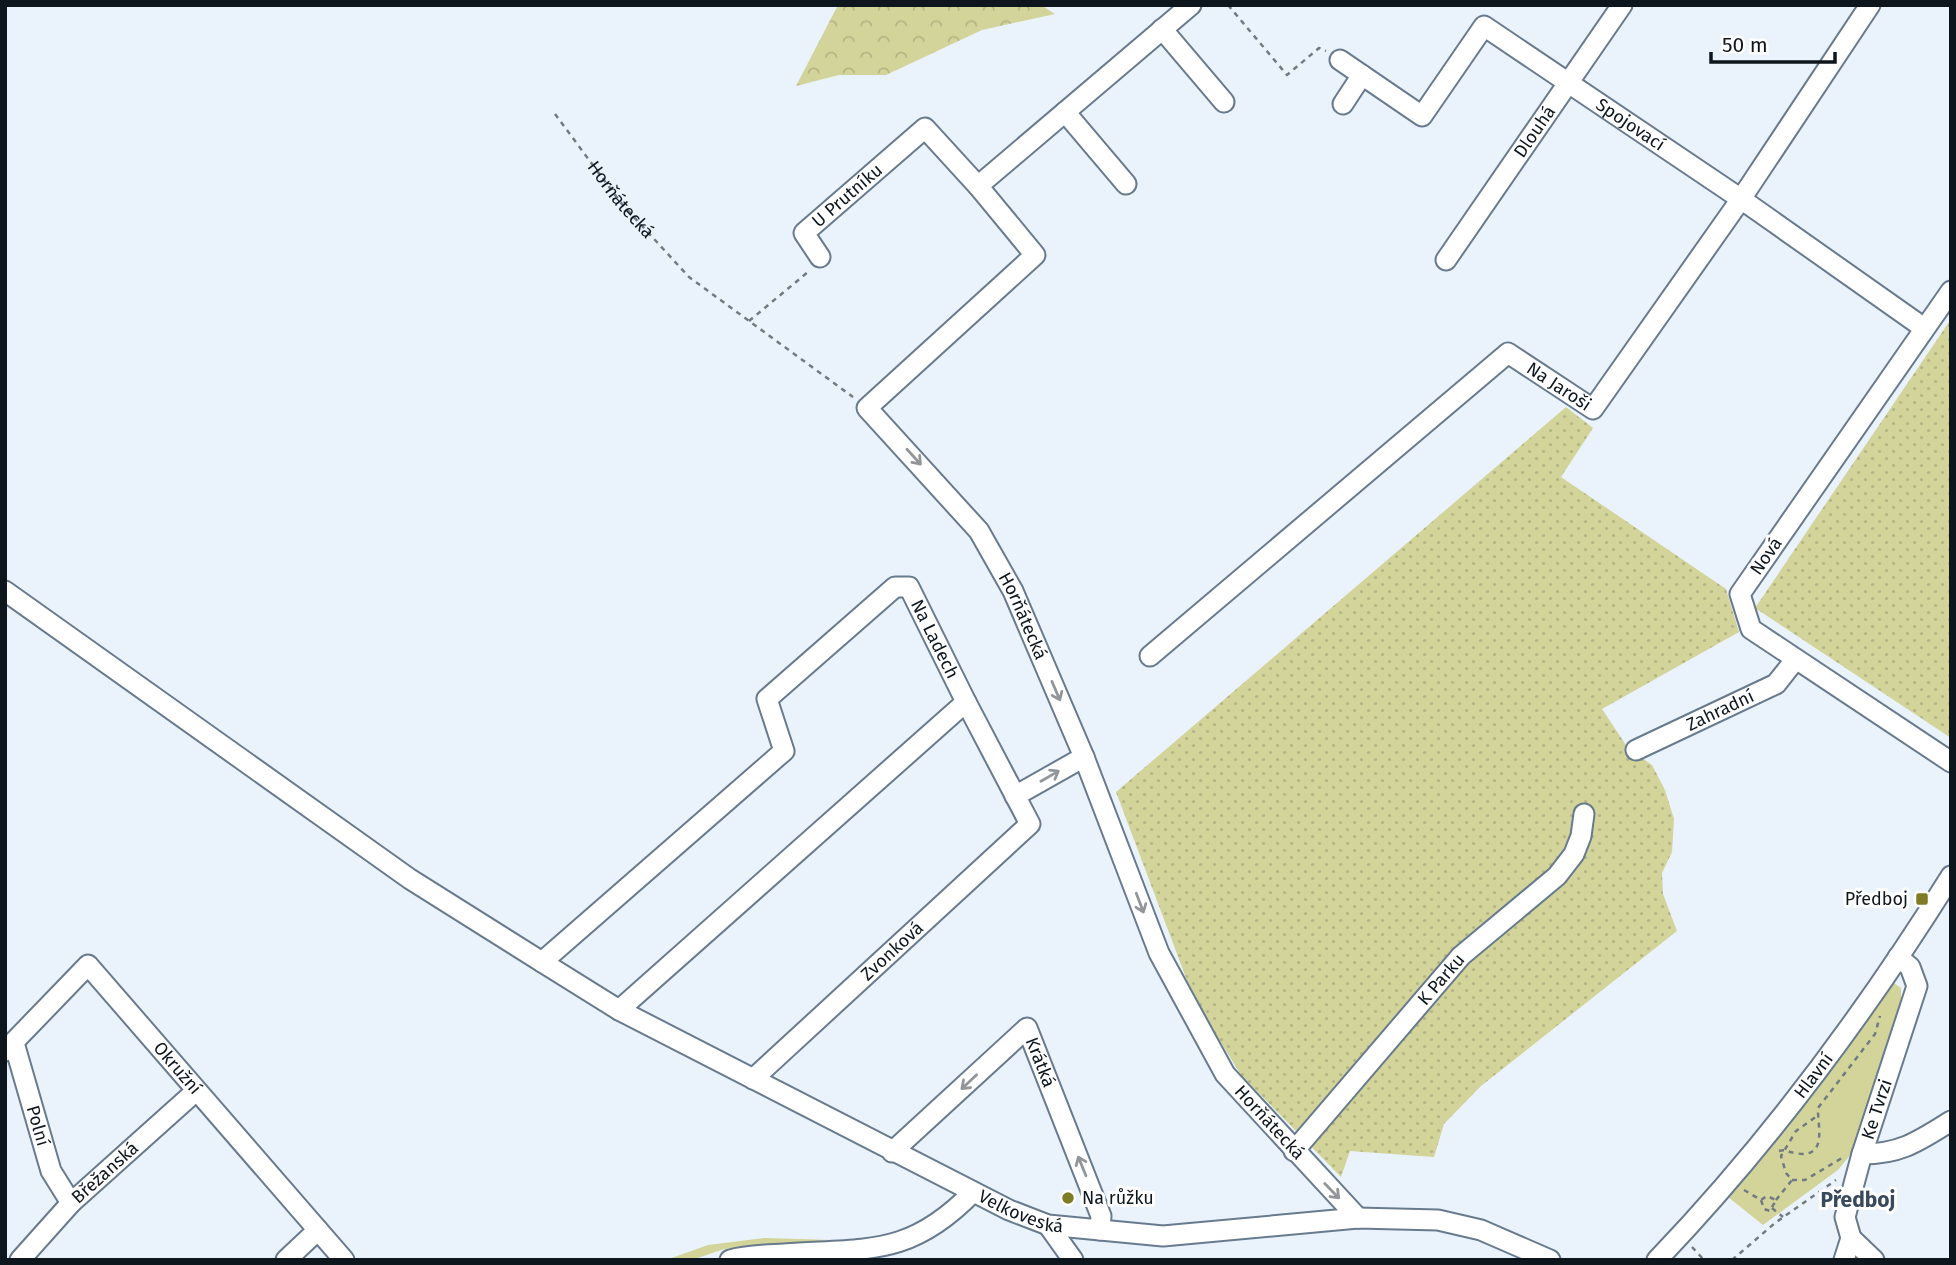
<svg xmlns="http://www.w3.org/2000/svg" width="1956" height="1265" font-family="'Fira Sans',sans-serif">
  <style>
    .green { fill: #d3d49a }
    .forest { fill: url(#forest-crowns) }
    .garden { fill: url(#garden-dots) }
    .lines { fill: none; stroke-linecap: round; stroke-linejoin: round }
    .minor-casing { stroke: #687a8e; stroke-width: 23 }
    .path { stroke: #727a82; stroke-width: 2.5; stroke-dasharray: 5 5; stroke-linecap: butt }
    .minor { stroke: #fff; stroke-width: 19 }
    .oneway { stroke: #939699 }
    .poi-dot { fill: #7e7d25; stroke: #fff; stroke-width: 2.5 }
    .labels { text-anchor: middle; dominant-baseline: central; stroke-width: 6; stroke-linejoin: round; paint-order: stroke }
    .street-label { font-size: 18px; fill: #0e161d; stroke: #fff }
    .poi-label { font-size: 18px; fill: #0e161d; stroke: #fff; text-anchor: end }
    .quarter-label { font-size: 21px; font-weight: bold; fill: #37495b; stroke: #fff }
  </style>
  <defs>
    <pattern id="forest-crowns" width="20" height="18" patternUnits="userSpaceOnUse" patternTransform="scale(1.75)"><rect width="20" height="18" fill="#d3d49a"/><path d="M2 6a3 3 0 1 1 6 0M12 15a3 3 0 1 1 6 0" fill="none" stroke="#b4b584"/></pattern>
    <pattern id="garden-dots" width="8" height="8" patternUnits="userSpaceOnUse" patternTransform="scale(1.75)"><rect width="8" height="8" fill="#d3d49a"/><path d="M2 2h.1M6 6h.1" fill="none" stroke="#b4b584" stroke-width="1.8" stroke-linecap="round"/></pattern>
  </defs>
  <rect width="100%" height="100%" fill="#eaf3fc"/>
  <path class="green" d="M1894,983l7,5v13l-49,152 -14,17 -75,55 -35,-28 158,-209z
    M765,1238l68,2 -109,9 -32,11h-26l42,-15z"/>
  <path class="forest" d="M838,5h203l14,9 -73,16 -96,45h-47l-43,11z"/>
  <path class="garden" d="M1951,319v419l-196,-130z
    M1566,407l27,21 -32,49 165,112 13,43 -137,77 26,39 24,17 13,25 9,29 -2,33 -10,21 1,21 14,37 -196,155 -37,38 -10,33 -84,-6 -9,26 -100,-102 -47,-76 -78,-207z"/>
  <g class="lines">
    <g class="minor-casing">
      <g id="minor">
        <path d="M1162,29l62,73"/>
        <path id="s2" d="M1340,60l82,56 62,-90 257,173 183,129"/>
        <path d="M1343,104l19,-29"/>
        <path d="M1065,112l61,72"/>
        <path id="s3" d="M978,186l57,69 -168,153 112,123 34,60 71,166 75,196 66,121 133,144"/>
        <path id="s4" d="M820,257l-16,-24 121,-105 53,58 213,-181"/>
        <path id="s5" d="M1446,260l176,-255"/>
        <path d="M1951,291l-211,303 11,35 200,133"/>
        <path id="s6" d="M5,591l405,288 132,83 77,48 390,200 39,15 115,11 195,-18 80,2 43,10 69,30"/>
        <path id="s7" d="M1150,656l358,-303 85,56 148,-210 129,-194"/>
        <path id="s8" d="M1636,750l140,-66 19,-24"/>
        <path d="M1015,796l69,-39"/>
        <path id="s9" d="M542,962l242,-211 -17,-52 128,-112h14l57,115 -347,308"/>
        <path id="s10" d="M14,1043l37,128 20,32"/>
        <path id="s11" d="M5,1051l83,-86 256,295"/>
        <path id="s12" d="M753,1079l277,-255 -64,-122"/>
        <path id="s13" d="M1294,1151l167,-195 96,-80 17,-22 7,-18 3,-22"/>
        <path id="s14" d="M892,1152l135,-124 74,188 -1,14"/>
        <path d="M1862,1154c39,0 57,-13 89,-33"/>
        <path d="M1048,1225l25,35"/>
        <path id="s15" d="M20,1260l51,-57 125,-112"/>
        <path d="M286,1260l32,-30"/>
        <path d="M730,1260c17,-5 36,-5 54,-6 84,-6 126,3 189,-62"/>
        <path id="s16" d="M1657,1260c111,-116 209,-248 294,-384"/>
        <path d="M1844,1260l7,-22"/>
        <path id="s17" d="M1874,1260l-23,-22 -6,-21 17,-63 55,-168 -7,-19 -12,-10"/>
      </g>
    </g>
    <g class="path">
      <path d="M1228,5l59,70 32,-27 7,3"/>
      <path id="s1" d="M555,114l66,89 68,74 164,120"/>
      <path d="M749,321l59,-49"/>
      <path d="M1779,1151c8,-2 8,1 16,2 34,7 22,-29 23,-45l57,-74 5,-18"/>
      <path d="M1792,1180h13l37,-22"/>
      <path d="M1744,1190l17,10 6,-4 9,4 -6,11 -6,-2 -3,-9"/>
      <path d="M1776,1200l16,-20 -6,-7 -5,-17 15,-25 21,-15"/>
      <path d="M1772,1208l11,9"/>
      <path d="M1692,1247l12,13"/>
      <path d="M1732,1260l43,-37 61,-43"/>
    </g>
    <use href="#minor" class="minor"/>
  </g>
  <defs><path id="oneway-shaft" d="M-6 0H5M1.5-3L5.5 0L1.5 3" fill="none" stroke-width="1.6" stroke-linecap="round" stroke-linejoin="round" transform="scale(1.75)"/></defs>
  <g class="oneway">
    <use href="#oneway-shaft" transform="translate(914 457) rotate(48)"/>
    <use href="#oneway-shaft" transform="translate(1056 691) rotate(67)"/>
    <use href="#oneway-shaft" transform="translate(1050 776) rotate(-30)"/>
    <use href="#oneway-shaft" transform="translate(1140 903) rotate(69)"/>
    <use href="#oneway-shaft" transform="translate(969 1082) rotate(137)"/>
    <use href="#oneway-shaft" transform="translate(1082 1166) rotate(-112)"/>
    <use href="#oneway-shaft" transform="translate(1332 1191) rotate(46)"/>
  </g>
  <g class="poi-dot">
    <rect x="1915" y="892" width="14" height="14" rx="3.5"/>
    <circle cx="1068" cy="1198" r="7"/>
  </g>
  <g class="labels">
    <g class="street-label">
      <text stroke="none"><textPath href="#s2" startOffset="385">Spojovací</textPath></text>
      <text stroke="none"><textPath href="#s5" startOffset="156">Dlouhá</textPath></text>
      <text stroke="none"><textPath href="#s4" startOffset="86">U Prutníku</textPath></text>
      <text stroke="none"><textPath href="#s1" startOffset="108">Horňátecká</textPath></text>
      <text stroke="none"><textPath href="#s7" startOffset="530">Na Jaroši</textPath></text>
      <text transform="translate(1766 556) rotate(-55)">Nová</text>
      <text stroke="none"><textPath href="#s3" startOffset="579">Horňátecká</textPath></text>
      <text stroke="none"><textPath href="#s9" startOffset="618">Na Ladech</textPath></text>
      <text stroke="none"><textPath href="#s8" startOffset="93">Zahradní</textPath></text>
      <text stroke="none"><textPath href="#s12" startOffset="189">Zvonková</textPath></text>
      <text stroke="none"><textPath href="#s13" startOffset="226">K Parku</textPath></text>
      <text stroke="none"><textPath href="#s14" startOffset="220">Krátká</textPath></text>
      <text stroke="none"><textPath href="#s11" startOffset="256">Okružní</textPath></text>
      <text stroke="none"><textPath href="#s16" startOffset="242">Hlavní</textPath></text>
      <text stroke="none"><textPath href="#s17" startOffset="166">Ke Tvrzi</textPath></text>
      <text stroke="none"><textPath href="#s3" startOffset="1146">Horňátecká</textPath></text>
      <text stroke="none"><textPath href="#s10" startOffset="86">Polní</textPath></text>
      <text stroke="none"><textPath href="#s15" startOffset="122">Břežanská</textPath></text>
      <text stroke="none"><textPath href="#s6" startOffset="1194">Velkoveská</textPath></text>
    </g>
    <g class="poi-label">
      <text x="1908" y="899">Předboj</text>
      <text x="1082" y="1198" text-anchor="start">Na růžku</text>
    </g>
    <g class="quarter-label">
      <text x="1858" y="1200">Předboj</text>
    </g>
  </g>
  <rect width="1956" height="1265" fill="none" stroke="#0e161d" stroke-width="14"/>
  <path d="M1711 52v10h124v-10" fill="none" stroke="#0e161d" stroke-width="3.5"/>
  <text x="1722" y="52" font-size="21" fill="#0e161d" stroke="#ffffff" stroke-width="5" paint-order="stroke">50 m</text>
</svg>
